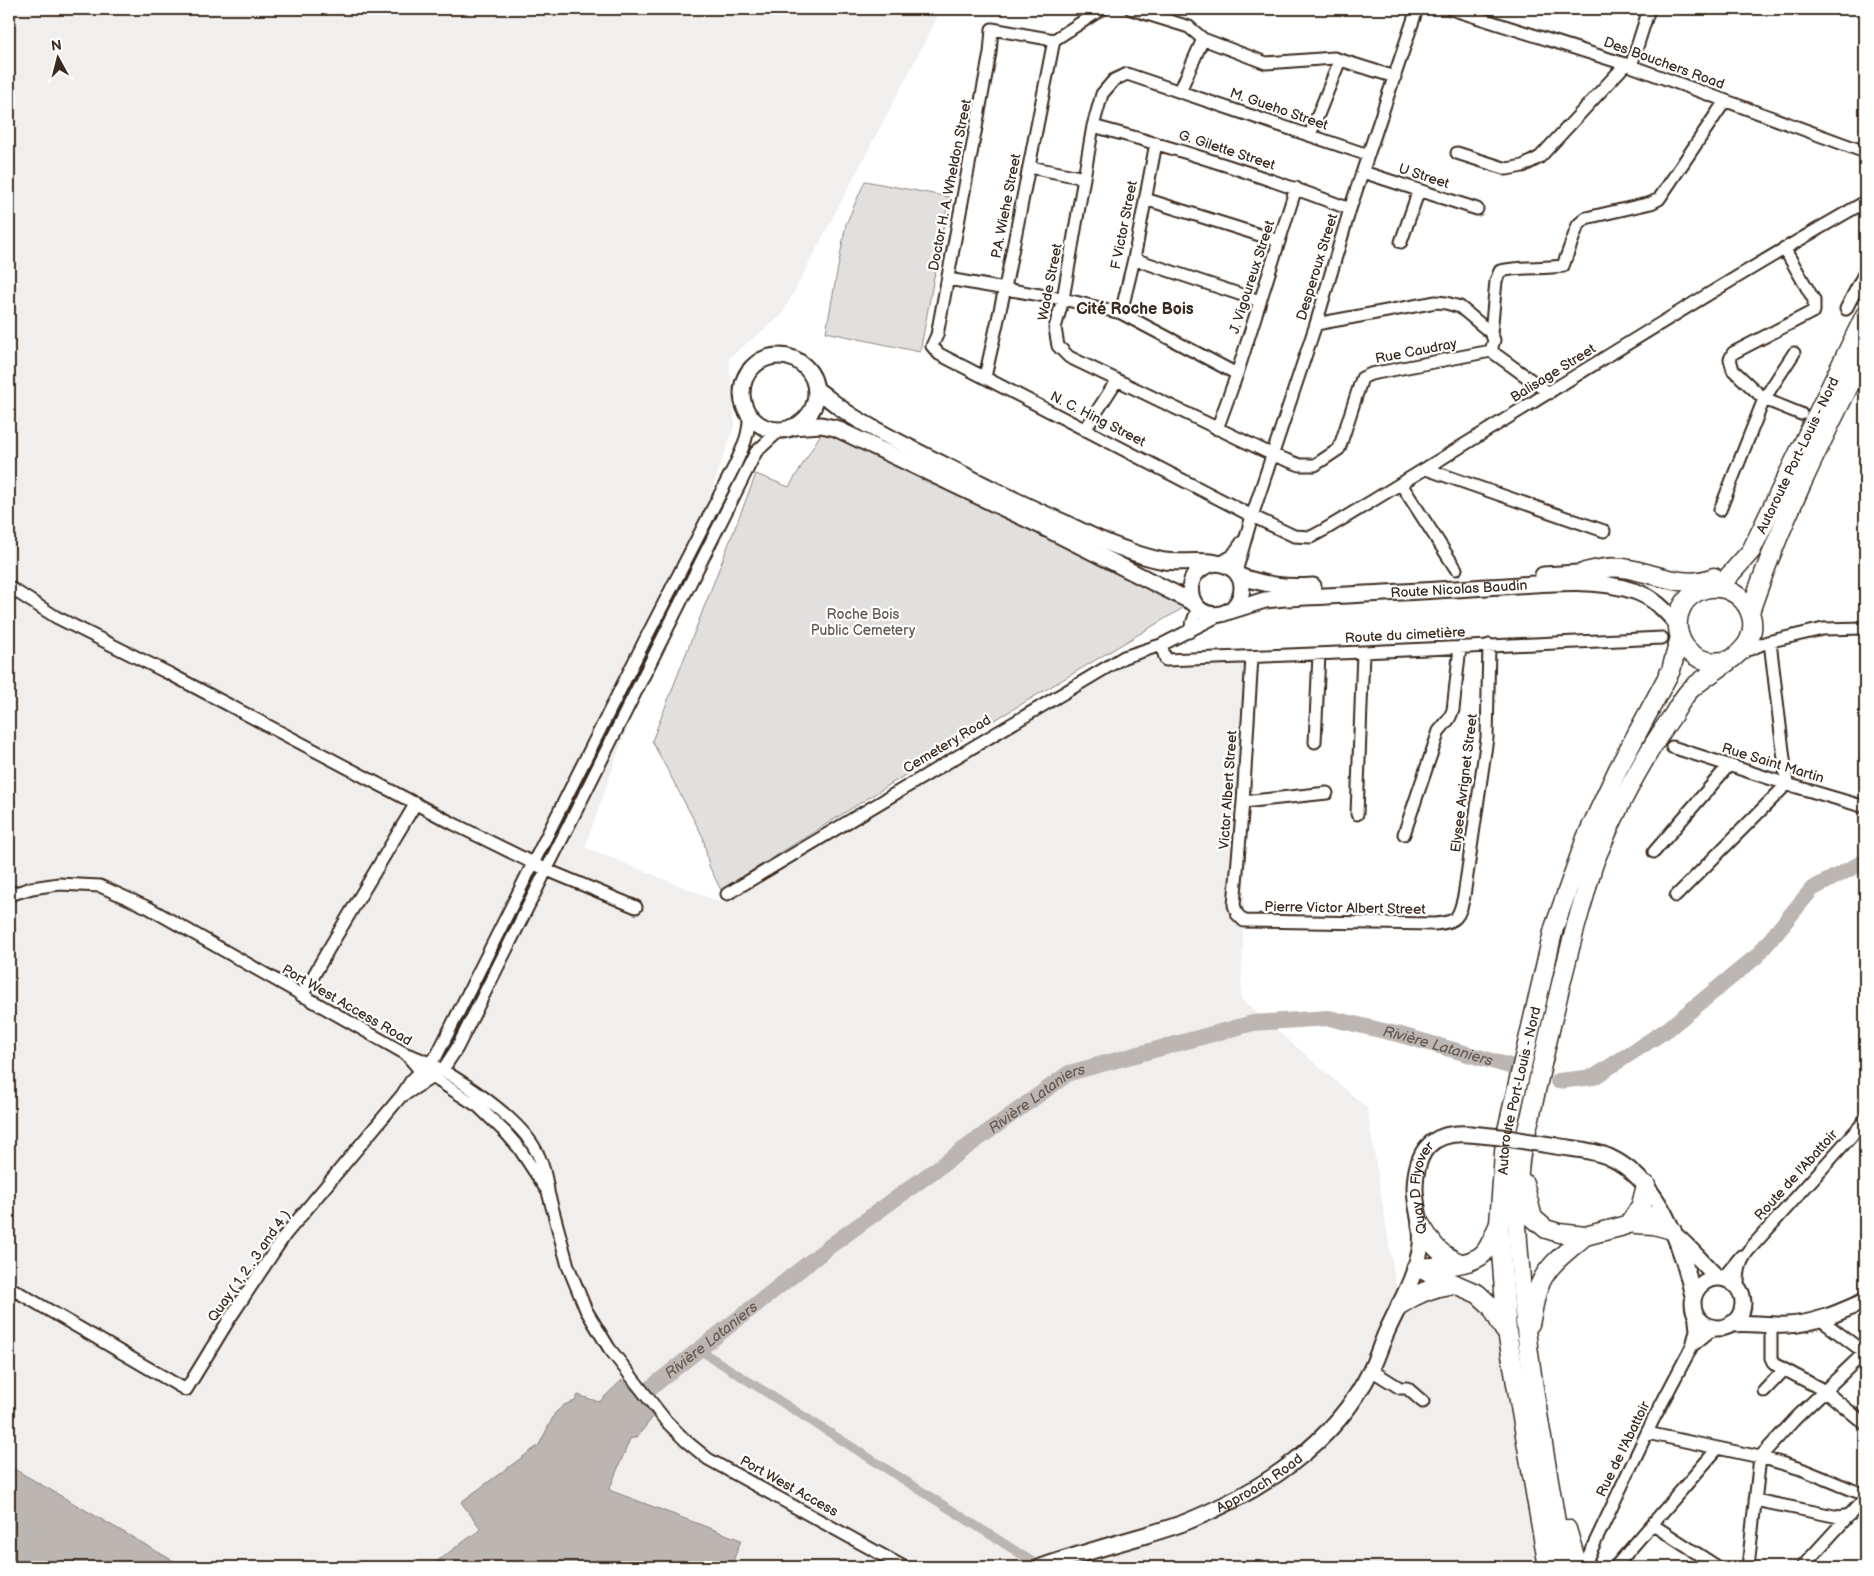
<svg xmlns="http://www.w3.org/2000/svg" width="1874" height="1576" font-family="'Balsamiq Sans',sans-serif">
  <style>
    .built { fill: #f1efee }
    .green { fill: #e2e0de; stroke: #8e857e }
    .water { fill: #bcb6b3; stroke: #887e77 }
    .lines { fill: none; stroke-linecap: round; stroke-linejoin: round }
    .canal { stroke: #bcb6b3; stroke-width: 9 }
    .river { stroke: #bcb6b3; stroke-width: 16 }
    .minor-casing { stroke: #3b2a1e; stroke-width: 15 }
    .major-casing { stroke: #3b2a1e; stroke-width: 19 }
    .highway-casing { stroke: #3b2a1e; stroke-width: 21 }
    .minor { stroke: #fff; stroke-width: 11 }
    .major { stroke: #fff; stroke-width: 15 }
    .highway { stroke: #fff; stroke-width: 18 }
    .major-bridge-casing { stroke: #3b2a1e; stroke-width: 19; stroke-linecap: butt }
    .major-bridge { stroke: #fff; stroke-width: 15 }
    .labels { text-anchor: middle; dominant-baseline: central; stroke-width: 4.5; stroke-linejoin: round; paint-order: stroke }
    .street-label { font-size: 14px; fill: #3b2a1e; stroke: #fff }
    .park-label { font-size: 14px; fill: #65584e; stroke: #fff }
    .water-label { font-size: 15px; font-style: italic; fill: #685b52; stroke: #fff }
    .quarter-label { font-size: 16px; font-weight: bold; fill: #3b2a1e; stroke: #fff }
  </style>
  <rect width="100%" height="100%" fill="#fff"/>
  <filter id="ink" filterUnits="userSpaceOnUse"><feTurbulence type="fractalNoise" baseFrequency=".02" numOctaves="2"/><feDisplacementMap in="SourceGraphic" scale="10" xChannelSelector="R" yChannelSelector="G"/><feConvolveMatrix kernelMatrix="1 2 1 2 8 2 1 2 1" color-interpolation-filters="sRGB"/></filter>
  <g filter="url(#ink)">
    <path class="built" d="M9,9h933l-160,306 -53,43 6,66 -150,423 137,56 192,-121 204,-125 135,-2 -12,344 126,109 29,178 17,19 14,-8 28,-7 29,12 17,26 31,195 6,44h-807l10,-27 -132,-50 21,-51 23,-22 -14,-20 -17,-17 -23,22 -20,-7 -4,6 -11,4 -9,8 -16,32 -77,57 19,27 -52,38h-245l-175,-101z"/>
    <path class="green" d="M865,181l84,16 -29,155 -94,-20 20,-108z
      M825,427l363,178 -235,140 -232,145 -12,-24 -6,-29 -51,-96 104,-267 33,13z"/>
    <path class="water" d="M622,1380l17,17 14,20 -16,20 -7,2 -21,51 132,50 -10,27h-302l52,-38 -20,-27 78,-57 16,-32 9,-8 11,-4 3,-6 21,7z
      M9,1466l175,101h-175z"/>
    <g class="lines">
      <path class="canal" d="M698,1349l343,218"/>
      <g class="river">
        <path d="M1558,1081l36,-4 74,-48 89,-73 55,-67 53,-28"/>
        <path id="s1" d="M639,1397l191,-151 239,-173 184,-50 76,-5 72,17 112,32"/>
      </g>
      <g class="minor-casing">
        <path id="minor" d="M1102,9l-48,31 -62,-11 -2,24 -53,282 -5,11 7,8 313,162 42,20 17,1 13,-7c181,-108 358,-224 541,-328
          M1131,9l58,18 14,12 63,24 68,-5 61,19
          M1451,9l180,57 234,86
          M1631,66l18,-57
          M1180,91l23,-52
          M1093,126c87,23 173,51 257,83
          M1310,135l30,-75
          M1457,153l50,16 16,-3 17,-9 86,-93
          M1368,155l-241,-81 -13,6 -12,14 -9,32 -30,173 -8,29 3,18 11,11 204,98 27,10h15l24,-16 23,-71 9,-4 120,-23 58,42
          M1030,167l54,11
          M1363,172l114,37
          M1145,199l134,42
          M1401,242l18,-52
          M1784,248l30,52v11l-81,42 -3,6 3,11 31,29 37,15
          M1134,259l126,42
          M948,279l115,20 58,14 116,61
          M1846,309l19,-37
          M1121,313l13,-54 22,-116
          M1316,324l120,-22 10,1 14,4 31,26 3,7 -3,11
          M1491,333l5,-52 4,-10c21,-5 42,-2 63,-5l15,-41 8,-7 65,-15 8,-4 66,-98
          M985,377l20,-89 49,-248
          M1217,429l20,-55 59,-186
          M1085,430l32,-50
          M1426,469l178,62
          M1401,484l55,85
          M1720,510l44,-111 30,-46
          M1220,563l12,-7 10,-14
          M1236,572l16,-56 64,-192 34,-115 67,-200
          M9,587l47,30 114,57 284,150 93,46 89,37
          M1189,632l7,-19 1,-7
          M1161,645l5,15 197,-8 299,-14
          M1741,651l10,-2 16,-7 56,-13 42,-1
          M1252,657l-9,145 -9,103 3,9 7,7 191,3c22,-2 24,-6 29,-28l23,-158 2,-93
          M1315,742l4,-88
          M1672,747l115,37 78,23
          M1243,802l84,-9
          M1357,814l6,-162
          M1404,834l35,-103 10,-12 4,-9 7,-63
          M1654,852l75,-87
          M727,894l397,-237 37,-12 59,-30
          M9,895l23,-7 27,-4 41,2 49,22 257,146 11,13 62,40 27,26 13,15 29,44 20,74 18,44 23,38 57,73 20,20 22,18 196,108
          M1676,896l111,-112 -17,-142
          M302,996l26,-46 88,-147
          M406,1054c35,10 103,57 124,87 11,15 15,31 18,49
          M404,1095l38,-24 15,-23 299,-596 24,-22
          M1723,1278l18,-22
          M9,1287l177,103 44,-72 55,-83 117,-140 9,-14 26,-26 211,-421 86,-167c8,-17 16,-33 15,-52
          M1738,1287c0,-15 1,-24 10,-36l115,-128 2,-5
          M1821,1320l44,33
          M1771,1325v33l3,6 51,27 40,33
          M1692,1346l17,-14 13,-5
          M1371,1370l29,18h7l16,14
          M1764,1391l20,-21
          M1647,1433l113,24 41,12 64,26
          M1755,1500l84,17 11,-2
          M1653,1525l65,42
          M1586,1567l2,-10 65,-137 39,-74 4,-16 -2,-18
          M1615,1567l103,-119
          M1748,1567l12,-110 36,-39 69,-66
          M1802,1567l63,-69"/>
      </g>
      <g class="major-casing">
        <g id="major">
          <circle cx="779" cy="393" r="37"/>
          <path d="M816,389c11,8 21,17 33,25 10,7 22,13 33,19 31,17 63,32 94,48 30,15 59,29 89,42 20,10 38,19 59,26 12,5 26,9 40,12 21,3 58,-5 72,11 13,15 3,38 -15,42 -34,7 -45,-45 -5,-51"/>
          <path d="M792,427l29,-2 14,3 206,98 153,77"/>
          <path d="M1543,575l52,-3"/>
          <path d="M1239,576c27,9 46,12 74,10"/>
          <path id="s2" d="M1230,611l35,-11 20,-2c67,-3 134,-7 202,-11 45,-2 104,-11 147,4 19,6 31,19 44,34"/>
          <path d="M1556,1146c17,3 37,4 53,11 50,23 73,89 84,139"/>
          <path d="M1674,1234c16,13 28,29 43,43"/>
          <circle cx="1718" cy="1303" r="25"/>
          <path d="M1732,1324c18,-2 36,2 55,1 28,-1 53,-13 78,-24"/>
          <path id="s3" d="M1041,1567c35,-12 70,-22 105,-32 13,-4 27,-8 40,-13 74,-30 149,-78 185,-152 6,-12 10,-26 16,-39 12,-26 27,-51 33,-80 5,-21 -5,-42 -5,-63 1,-38 17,-57 55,-54"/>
        </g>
      </g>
      <g class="highway-casing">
        <g id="highway">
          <path d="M1585,572c12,-3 25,-6 38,-4 30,4 61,22 91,9"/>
          <path id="s4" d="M1718,588l33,-37 114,-236"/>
          <path d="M1750,612c30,-89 73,-174 115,-258"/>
          <path d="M1524,1183l9,35 13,11 13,4 26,3 35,-9 42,-15"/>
          <path d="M1629,1224l12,-19 5,-20"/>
          <path d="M1635,1224l19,1 18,5"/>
          <path d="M1421,1225c13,21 15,27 39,38"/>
          <path d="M1416,1267l62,27 13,12 13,24"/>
          <path d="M1421,1267c15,1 51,-2 62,-13 7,-7 11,-19 15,-28"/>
          <path d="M1400,1305c17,-12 33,-18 53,-21"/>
          <path d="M1530,1324c3,-12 4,-24 8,-35 8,-24 29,-37 47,-53"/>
          <path d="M1567,1529l11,38"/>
          <path id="s5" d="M1548,1567l-41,-235 -8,-108 6,-85 49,-211 32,-90 32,-69 53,-99 9,-33"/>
          <path d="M1563,1567c-14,-95 -34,-189 -42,-286 -1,-23 -5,-48 -4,-72 0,-15 1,-32 3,-48 2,-16 7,-31 11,-47 6,-29 13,-58 20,-88 10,-43 20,-86 33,-128 4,-13 7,-28 12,-40 21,-50 46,-99 77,-143 5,-8 10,-18 17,-25 15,-15 51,-32 59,-50 13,-29 -15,-59 -44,-51 -46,13 -31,84 24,71"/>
        </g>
      </g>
      <use href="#minor" class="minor"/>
      <use href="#major" class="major"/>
      <use href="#highway" class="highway"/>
      <g class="major-bridge-casing">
        <path id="major-bridge" d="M1470,1134l31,3 55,9"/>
      </g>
      <use href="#major-bridge" class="major-bridge"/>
    </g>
  </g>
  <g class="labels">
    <g class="street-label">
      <text transform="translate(1664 63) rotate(20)">Des Bouchers Road</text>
      <text transform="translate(1279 109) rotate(19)">M. Gueho Street</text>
      <text transform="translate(1227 150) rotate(18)">G. Gilette Street</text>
      <text transform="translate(1424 176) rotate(18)">U Street</text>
      <text transform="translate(950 185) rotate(-79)">Doctor H. A. Wheldon Street</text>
      <text transform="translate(1006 206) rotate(-79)">P.A. Wiehe Street</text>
      <text transform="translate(1124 225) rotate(-79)">F Victor Street</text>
      <text transform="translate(1317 267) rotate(-73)">Desperoux Street</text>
      <text transform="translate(1252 277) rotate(-72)">J. Vigoureux Street</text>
      <text transform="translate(1050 282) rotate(-79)">Wade Street</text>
      <text transform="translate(1416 351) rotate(-11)">Rue Caudray</text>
      <text transform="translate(1553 373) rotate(-32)">Balisage Street</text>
      <text transform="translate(1098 419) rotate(27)">N. C. Hing Street</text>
      <text stroke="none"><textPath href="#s4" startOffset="156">Autoroute Port-Louis - Nord</textPath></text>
      <text stroke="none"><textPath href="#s2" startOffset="231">Route Nicolas Baudin</textPath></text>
      <text transform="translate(1405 635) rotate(-3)">Route du cimetière</text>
      <text transform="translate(947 744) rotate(-31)">Cemetery Road</text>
      <text transform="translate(1773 763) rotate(17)">Rue Saint Martin</text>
      <text transform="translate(1464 783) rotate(-83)">Elysee Avrignet Street</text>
      <text transform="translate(1228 790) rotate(-86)">Victor Albert Street</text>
      <text transform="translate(1345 908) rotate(1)">Pierre Victor Albert Street</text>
      <text transform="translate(347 1005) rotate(30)">Port West Access Road</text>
      <text stroke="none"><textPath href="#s5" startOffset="482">Autoroute Port-Louis - Nord</textPath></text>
      <text transform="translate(1796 1175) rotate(-48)">Route de l'Abattoir</text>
      <text stroke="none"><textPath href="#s3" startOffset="590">Quay D Flyover</textPath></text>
      <text transform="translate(249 1266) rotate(-55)">Quay ( 1, 2 . 3 and 4 )</text>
      <text transform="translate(1623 1449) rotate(-64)">Rue de l'Abattoir</text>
      <text stroke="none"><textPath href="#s3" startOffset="235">Approach Road</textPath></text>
      <text transform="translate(789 1486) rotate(29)">Port West Access</text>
    </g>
    <g class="park-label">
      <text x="863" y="614">Roche Bois<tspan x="863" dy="16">Public Cemetery</tspan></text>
    </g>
    <g class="water-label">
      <text stroke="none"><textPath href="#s1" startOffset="918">Rivière Lataniers</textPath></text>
      <text stroke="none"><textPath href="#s1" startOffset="498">Rivière Lataniers</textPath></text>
      <text stroke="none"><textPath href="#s1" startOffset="92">Rivière Lataniers</textPath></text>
    </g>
    <g class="quarter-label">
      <text x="1135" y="309">Cité Roche Bois</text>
    </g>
  </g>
  <rect width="1874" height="1576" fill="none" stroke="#fff" stroke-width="30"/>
  <rect x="15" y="15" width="1844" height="1546" fill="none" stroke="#3b2a1e" stroke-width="2" filter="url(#ink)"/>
  <g transform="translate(58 58) rotate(353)" stroke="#ffffff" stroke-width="4" paint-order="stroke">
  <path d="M0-4L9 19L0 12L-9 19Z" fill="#3b2a1e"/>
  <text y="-8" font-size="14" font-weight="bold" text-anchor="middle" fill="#3b2a1e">N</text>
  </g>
</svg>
